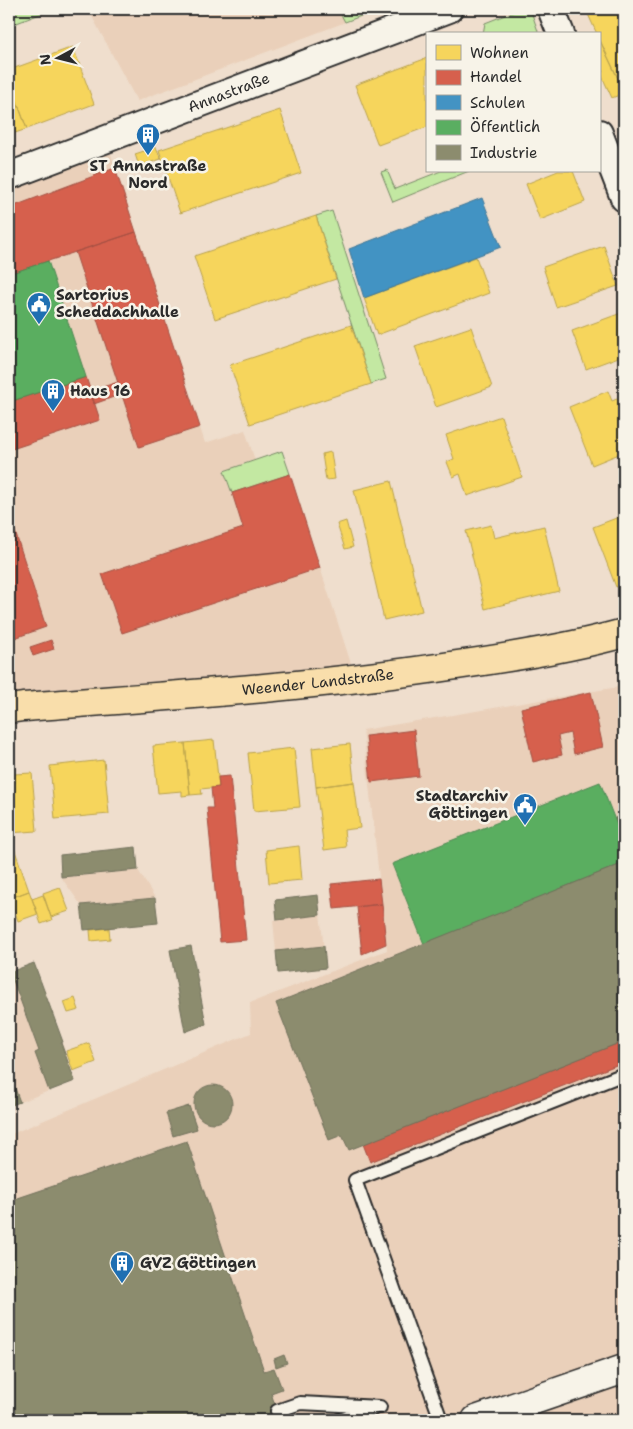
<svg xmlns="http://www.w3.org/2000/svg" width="633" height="1429" font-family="'Shantell Sans',sans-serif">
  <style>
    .built { fill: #ead0ba }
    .green { fill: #c3e8a2; stroke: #778a66 }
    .homes { fill: #f6d55c; stroke: #b9a24d }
    .shops { fill: #d6604d; stroke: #a35043 }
    .schools { fill: #4393c3; stroke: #3c7495 }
    .public { fill: #5aae61; stroke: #4c8751 }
    .industry { fill: #8c8c6e; stroke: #6f6f5a }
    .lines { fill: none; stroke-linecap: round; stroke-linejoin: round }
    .lane-casing { stroke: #2b2b2b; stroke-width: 16 }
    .street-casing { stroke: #2b2b2b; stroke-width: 30 }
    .secondary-casing { stroke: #2b2b2b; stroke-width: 31 }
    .primary-casing { stroke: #2b2b2b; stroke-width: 31 }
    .lane { stroke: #f7f3e8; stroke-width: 12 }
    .street { stroke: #f7f3e8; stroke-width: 26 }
    .secondary { stroke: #f7f3e8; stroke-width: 28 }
    .primary { stroke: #f9deab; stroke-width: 28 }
    .labels { text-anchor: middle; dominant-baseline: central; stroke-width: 5; stroke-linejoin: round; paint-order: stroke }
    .street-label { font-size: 15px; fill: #2b2b2b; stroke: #f7f3e8 }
    .poi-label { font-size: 15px; font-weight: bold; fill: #2b2b2b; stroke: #f7f3e8; text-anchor: start }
  </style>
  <rect width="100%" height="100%" fill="#efdecd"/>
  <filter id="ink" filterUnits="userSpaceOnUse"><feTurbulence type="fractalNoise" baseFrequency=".02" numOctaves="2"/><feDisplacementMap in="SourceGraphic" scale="10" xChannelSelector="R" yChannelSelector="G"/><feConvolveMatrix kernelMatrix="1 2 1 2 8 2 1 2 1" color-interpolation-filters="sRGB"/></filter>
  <g filter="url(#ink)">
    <path class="built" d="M88,9h292l-243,92z
      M108,145l97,298 40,-13 10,30 -31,11 8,22 58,-19 64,199 -345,29v-519z
      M624,686v734h-615v-285l242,-102 -1,-30 137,-53 -24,-220z
      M138,870l17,28 -74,7 -20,-28z
      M318,895l8,73 -48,5 -5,-53h4l-2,-20z
      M34,963l41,118 -55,21 -11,-30v-99z"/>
    <path class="green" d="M9,9h44l-44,17z
      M338,9h42l-35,13z
      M518,10l14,4 7,20h-56l2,-11z
      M387,170l8,19 46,-18h28l-76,31 -12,-30z
      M332,211l54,168 -15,5 -55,-168z
      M282,451l8,23 -58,19 -8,-22z"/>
    <path class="homes" d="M588,9h36v82l-25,-53v-4h-2l-10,-22z
      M599,41h1l24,50v2l-12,5 -12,-26 3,-1 -4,-8z
      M73,47l21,57 -67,25 -18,-49v-10z
      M427,58v69l-49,18 -23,-60z
      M9,80l18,49 -18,6z
      M280,110l21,63 -121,40 -21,-63z
      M156,147l5,12 -22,7 -4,-12z
      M558,171h15l12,31 -45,18 -14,-36z
      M316,216l20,63 -121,40 -21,-63z
      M604,246l14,40 -62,21 -13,-40z
      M476,257l13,36 -112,42 -13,-37z
      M624,312v43l-38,14 -14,-38z
      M351,325l20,59 -121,40 -20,-59z
      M471,327l21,60 -56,20 -21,-61z
      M608,391l4,10 12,-5v56l-32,13 -23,-58z
      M501,416l21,61 -55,19 -7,-22 -7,3 -6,-15 7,-3 -8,-24z
      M331,452l4,27 -9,1 -4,-26z
      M391,481l31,130 -38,9 -30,-130z
      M624,515v69l-8,3 -23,-60z
      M346,521l7,26 -8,2 -8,-25z
      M491,525l3,13 50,-12 15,65 -74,18 -19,-78z
      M214,740l5,47 -18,2 1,5 -12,1 -5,-52z
      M185,743l5,52 -8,1v-5l-24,2 -5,-47z
      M350,744l4,38 -38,5 -4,-39z
      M294,748l6,59 -46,4 -6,-58z
      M104,760l5,54 -54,5 -5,-53z
      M32,773l5,58 -28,2v-50h6l-1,-9z
      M354,782l6,46 -16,2 2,17 -22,3 -8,-63z
      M299,846l3,34 -33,3 -3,-33z
      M14,848l15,43 -19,7 -1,-5v-44z
      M60,887l9,24 -18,6 -8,-24z
      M29,891l9,23 -20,7 -8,-23z
      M43,895l9,25 -11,4 -9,-25z
      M109,928l1,11 -19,2 -1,-11z
      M75,998l4,12 -11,3 -4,-11z
      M89,1043l7,19 -23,9 -7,-20z"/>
    <path class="shops" d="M115,168l21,64 -127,42v-66z
      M136,232l64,195 -61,20 -64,-195z
      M86,377l14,43 -91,30v-48z
      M118,382l4,12 -28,10 -4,-13z
      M290,474l30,94 -198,65 -20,-59 141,-46 -11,-35z
      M9,513l37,114 -37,13z
      M51,640l3,9 -21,7 -3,-9z
      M591,692l12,55 -29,7 -4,-21 -12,3 4,19 -29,7 -12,-54z
      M414,730l5,46 -48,6 -5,-46z
      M230,776l16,164 -26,2 -13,-134h6l-2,-20 8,-1 -1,-10z
      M379,879l3,25 -48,5 -3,-25z
      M382,904l4,40 -24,10 -5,-47z
      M624,1041v21l-254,100 -7,-18z"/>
    <path class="schools" d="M482,198l19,49 -137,51 -15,-49z"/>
    <path class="public" d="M48,261l38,116 -77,25v-128z
      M600,782l24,61v20l-200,81 -32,-80z"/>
    <path class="industry" d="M624,815v28l-9,-25z
      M136,847l2,23 -77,7 -1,-22z
      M624,863v178l-275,109 -7,-15 -13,5 -53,-137z
      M318,895l2,20 -43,5 -2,-20z
      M155,898l3,25 -74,7 -3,-25z
      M191,946l15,78 -21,8 -15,-82z
      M324,946l2,22 -48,5 -2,-22z
      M34,963l29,79 -2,1 14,38 -26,10 -14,-38 4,-2 -29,-79z
      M9,1072l11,30 -11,4z
      M194 1104a19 19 0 1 1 38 0a19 19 0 1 1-38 0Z
      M189,1106l8,23 -24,7 -7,-23z
      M187,1141l77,230 10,-3 8,21 -11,4 9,27h-271v-219z
      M284,1355l3,8 -11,4 -2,-8z"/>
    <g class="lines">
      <g class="lane-casing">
        <path id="lane" d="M277,1411l23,-8 80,4
          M340,1420l33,-11
          M441,1420l-86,-240 269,-106"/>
      </g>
      <g class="street-casing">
        <g id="street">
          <path d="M551,9l10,25"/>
          <path d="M599,133l25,65"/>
          <path id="s1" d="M9,176l440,-167"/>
        </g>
      </g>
      <g class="secondary-casing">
        <path id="secondary" d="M476,1420l148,-51"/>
      </g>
      <g class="primary-casing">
        <g id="primary">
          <path id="s2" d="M9,709l14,-2c145,-11 290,-20 434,-42 56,-8 113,-17 167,-32"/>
        </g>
      </g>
      <use href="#lane" class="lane"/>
      <use href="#street" class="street"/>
      <use href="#secondary" class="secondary"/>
      <use href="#primary" class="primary"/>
    </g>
  </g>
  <defs>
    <g id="building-pin" transform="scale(1.25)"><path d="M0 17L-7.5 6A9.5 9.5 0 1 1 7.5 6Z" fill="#1f6fb2" stroke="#f7f3e8"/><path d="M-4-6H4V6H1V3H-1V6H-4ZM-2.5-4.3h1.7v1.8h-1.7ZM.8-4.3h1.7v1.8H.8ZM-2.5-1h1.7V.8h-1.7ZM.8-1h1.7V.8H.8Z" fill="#fff"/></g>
    <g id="civic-pin" transform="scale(1.25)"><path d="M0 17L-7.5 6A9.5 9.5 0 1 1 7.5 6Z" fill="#1f6fb2" stroke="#f7f3e8"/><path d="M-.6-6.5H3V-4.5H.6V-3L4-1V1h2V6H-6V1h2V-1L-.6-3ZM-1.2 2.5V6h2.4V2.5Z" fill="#fff"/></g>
  </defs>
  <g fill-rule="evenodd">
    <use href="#building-pin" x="148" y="135"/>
    <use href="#civic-pin" x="39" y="304"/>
    <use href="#building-pin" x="53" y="391"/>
    <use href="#civic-pin" x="525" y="805"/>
    <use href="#building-pin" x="122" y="1263"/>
  </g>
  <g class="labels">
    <g class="street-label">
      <text stroke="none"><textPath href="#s1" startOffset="235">Annastraße</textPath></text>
      <text stroke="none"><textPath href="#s2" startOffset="310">Weender Landstraße</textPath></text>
    </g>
    <g class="poi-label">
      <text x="148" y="166" text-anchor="middle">ST Annastraße<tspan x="148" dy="17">Nord</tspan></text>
      <text x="56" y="295">Sartorius<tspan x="56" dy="17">Scheddachhalle</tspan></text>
      <text x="70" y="391">Haus 16</text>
      <text x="508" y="796" text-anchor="end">Stadtarchiv<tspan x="508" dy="17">Göttingen</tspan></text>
      <text x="140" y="1263">GVZ Göttingen</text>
    </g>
  </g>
  <rect width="633" height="1429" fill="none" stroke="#f7f3e8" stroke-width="30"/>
  <rect x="15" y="15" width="603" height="1399" fill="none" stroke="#2b2b2b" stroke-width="2" filter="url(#ink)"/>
  <rect x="426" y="32" width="175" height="140" fill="#f7f3e8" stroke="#a5a39c"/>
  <rect x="436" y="45" width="25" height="15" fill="#f6d55c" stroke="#a5a39c"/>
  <text x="470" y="58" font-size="15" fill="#2b2b2b">Wohnen</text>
  <rect x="436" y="70" width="25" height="15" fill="#d6604d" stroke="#a5a39c"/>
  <text x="470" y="82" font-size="15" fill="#2b2b2b">Handel</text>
  <rect x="436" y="95" width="25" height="15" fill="#4393c3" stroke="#a5a39c"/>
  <text x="470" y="108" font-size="15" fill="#2b2b2b">Schulen</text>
  <rect x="436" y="120" width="25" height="15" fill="#5aae61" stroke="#a5a39c"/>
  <text x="470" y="132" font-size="15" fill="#2b2b2b">Öffentlich</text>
  <rect x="436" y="145" width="25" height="15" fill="#8c8c6e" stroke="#a5a39c"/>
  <text x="470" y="158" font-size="15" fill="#2b2b2b">Industrie</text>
  <g transform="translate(58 58) rotate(263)" stroke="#f7f3e8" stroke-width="4" paint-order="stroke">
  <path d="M0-4L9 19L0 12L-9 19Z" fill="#2b2b2b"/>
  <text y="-8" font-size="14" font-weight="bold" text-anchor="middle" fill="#2b2b2b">N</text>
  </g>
</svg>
